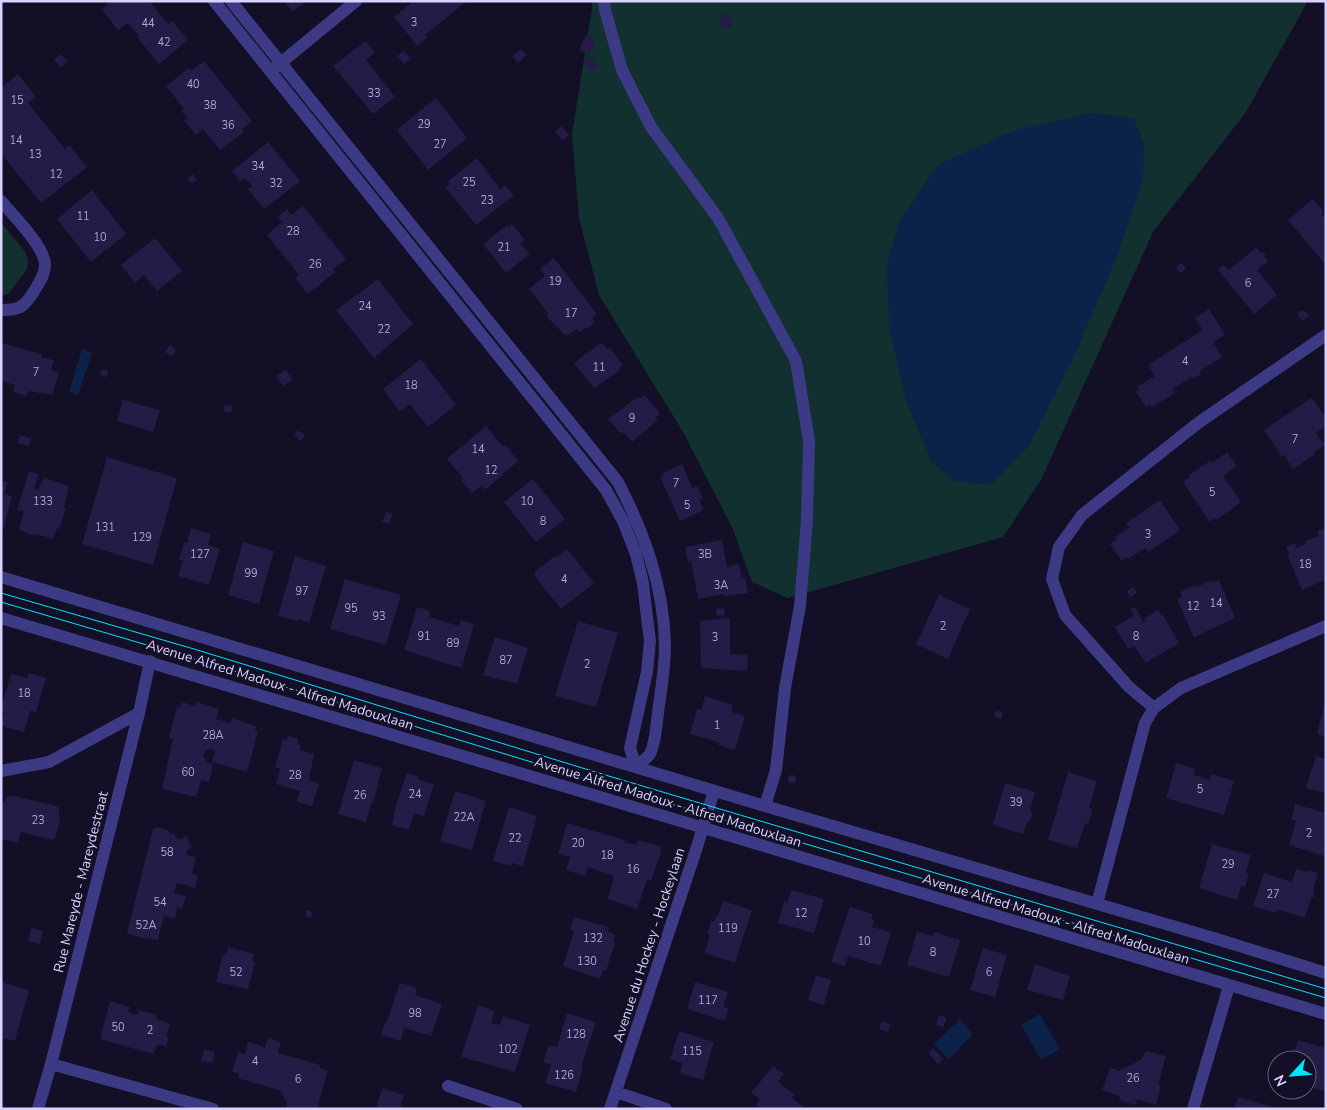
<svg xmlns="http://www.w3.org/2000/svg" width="1327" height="1110" font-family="'Nunito Sans',sans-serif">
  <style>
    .green { fill: #12302f }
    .water { fill: #0c2248 }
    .building { fill: #241b47 }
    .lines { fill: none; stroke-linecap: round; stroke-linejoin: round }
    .service { stroke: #3d3a85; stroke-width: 12 }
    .minor { stroke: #3d3a85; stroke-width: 12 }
    .tertiary { stroke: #3d3a85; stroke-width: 12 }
    .tram { stroke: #00e5ff; stroke-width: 1 }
    .labels { text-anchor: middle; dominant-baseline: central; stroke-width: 5; stroke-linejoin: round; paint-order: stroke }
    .number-label { font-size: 11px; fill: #aca6d1 }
    .street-label { font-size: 14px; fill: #d9d4ff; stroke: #130f26 }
  </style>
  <rect width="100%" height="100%" fill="#130f26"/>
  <path class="green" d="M592,1h716l-62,111 -93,120 -112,248 -38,57 -215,61 -36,-16 -20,-55 -49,-95 -84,-137 -20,-77 -7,-84 20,-125z
    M1,222l25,31 2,9 -1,7 -19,25 -7,2z"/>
  <path class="water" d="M1091,113l43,5 10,27 -1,36 -27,78 -45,104 -42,83 -37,38 -37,-2 -24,-21 -25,-60 -17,-74 -2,-64 13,-43 38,-55 77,-35z
    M82,349l10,4 -14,42 -9,-3z
    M1040,1014l20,35 -19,11 -20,-35z
    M960,1019l13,15 -24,25 -15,-15z"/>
  <path class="building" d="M111,1h38l19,23 4,-3 16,19 -29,24 -22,-27 2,-1 -11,-13 -10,7 -16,-21z
    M284,1h22l-13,11z
    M413,1h54l-42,34 2,3 -10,8 -23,-29z
    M731,14l1,14 -10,1 -1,-14z
    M586,35l10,4 -7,15 -10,-4z
    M366,41l9,11 -9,8 29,37 -22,17 -40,-48z
    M521,49l6,6 -9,8 -6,-7z
    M404,51l7,8 -7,5 -7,-8z
    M61,54l7,8 -8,6 -6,-9z
    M592,56l5,11 -7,4 -6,-10z
    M204,61l48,60 -10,8 2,3 -24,18 -17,-21 -7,6 -12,-14 4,-3 -7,-7 3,-2 -18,-23 23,-18 2,3z
    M18,74l18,23 -8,6 37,46 4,-4 18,22 -46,36 -40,-50v-65z
    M436,98l31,40 -39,32 -31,-40z
    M561,126l8,9 -6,6 -8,-9z
    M268,142l32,39 -36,28 -16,-20 4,-3 -7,-8 -5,3 -8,-10z
    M477,158l23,31 5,-4 9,10 -38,30 -31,-38 5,-3 -2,-3z
    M193,174l4,6 -5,4 -4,-5z
    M92,190l34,44 -35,28 -34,-43z
    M1313,199l11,13 -3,2 5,5v46l-38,-45z
    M303,206l43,53 -13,10 2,3 -27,22 -13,-16 4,-3 -32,-40 15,-13 -4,-5 9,-8 4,6z
    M512,224l13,16 -5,4 10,10 -24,19 -23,-29 24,-19 1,2z
    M155,238l27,33 -25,20 -13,-16 -9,8 -14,-18z
    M1257,247l4,6 2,-1 3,3 -2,1 4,5 -11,9 20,25 -23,19 -35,-43v-3l4,-3 6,5z
    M554,258l43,56 -5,4 3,4 -9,7 -1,-1 -6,4 -2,-3 -11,7 -19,-19 1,-4 -19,-24 16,-13 -5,-7z
    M1182,263l4,6 -6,4 -4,-6z
    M378,279l35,45 -39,34 -38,-48z
    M1209,309l16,26 -12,7 9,15 -22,14 1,3 -8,5 -1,-2 -20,12 3,4 -23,14 -2,-3 -4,3 -10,-15 3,-2 -2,-3 18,-11 -7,-11 55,-35 -8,-12z
    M1300,311h5l4,5 -6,5 -6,-7z
    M1,343l41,11 -1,3 13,3 -3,10 8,3 -7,22 -24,-4 -1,5 -14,-4 2,-7 -14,-4z
    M602,343l6,6 2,-1 13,17 -4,4 1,1 -26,18 -20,-25 25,-19z
    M170,345l6,5 -4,6 -7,-4z
    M421,359l35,46 -28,22 -18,-23 -10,8 -17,-23z
    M101,370l7,1 -1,6 -6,-1z
    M286,370l7,10 -10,6 -7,-10z
    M645,395l15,19 -5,4 3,2 -26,22 -8,-10 -3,2 -13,-15 30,-22 1,2z
    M1312,398l14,20v8l-10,7 9,12 -12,8 2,1 -22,15 -9,-14 -2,2 -18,-27z
    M123,400l37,10 -7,22 -36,-11z
    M225,405l8,1 -2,7 -7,-2z
    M486,426l16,20 4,-1 12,16 -33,29 -4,-4 -9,7 -11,-13 2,-2 -16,-19z
    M298,430l7,5 -4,6 -7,-6z
    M20,435l11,3 -2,8 -12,-3z
    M1227,452l10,14 -14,10 18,26 -25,18 -1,-2 -5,4 -27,-40 7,-5 -1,-2 21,-14 2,2z
    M107,457l70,21 -24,87 -71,-21z
    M682,464l10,24 5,-2 6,13 -4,1 5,10 -24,11 -20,-44 4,-2 -1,-2z
    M29,471l10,3 -5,14 4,2 6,-12 25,8 -5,22h2l-6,19h-2l-5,12 -17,-5 -1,2 -16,-6 5,-19 -7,-1z
    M533,479l32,40 -29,23 -32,-40z
    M1,480l7,2 -4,12 8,2 -10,39z
    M1160,500l20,30 -32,22 -3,-4 -17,11 -1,-2 -5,4 -12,-17 7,-5 -2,-2 14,-9 -3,-5z
    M386,512l7,2 -4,10 -7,-2z
    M191,528l20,6 -3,11 12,4 -11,36 -31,-9 5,-15 -4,-1 5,-17h3z
    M1326,528l-1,52 -23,10 -15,-36 2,-1 -3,-6 9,-4 1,5 10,-4 -1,-3 14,-5 -2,-5z
    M722,540l5,27 12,-3 3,14 3,-1 3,16 -23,3 -1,-2 -26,5 -7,-38 -3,1 -3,-15z
    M243,542l31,9 -15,53 -31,-9z
    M567,549l27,34 -33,26 -27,-34 2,-2 -1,-2 20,-15 1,2z
    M295,556l31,10 -17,57 -10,-4 -1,2 -20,-5z
    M345,579l56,16 -15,50 -56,-16z
    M1219,580l16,38 -41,19 -17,-38 5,-3 -2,-4 15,-7 1,2 14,-6 1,2z
    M1134,587l3,6 -7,4 -3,-6z
    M939,595l31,14 -22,50 -32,-15z
    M417,607l13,4 -1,6 30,9 2,-6 13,4 -12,43 -11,-2 -47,-15z
    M1135,607l9,16 2,-2 -2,-2 14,-9 4,6 1,-1 16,28 -33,20 -12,-17 -6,3 -13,-22 19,-11 -4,-7z
    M724,608l1,7 -8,1 -1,-7z
    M730,618v36l18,1 -1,16 -46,-3 -1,-47z
    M578,621l40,12 -22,74 -41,-11z
    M495,637l33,11 -11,36 -34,-9z
    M28,673l18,5 -10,34 -6,-1 -6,21 -23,-6 3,-15 -3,-1v-2l10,-34 16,4z
    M705,696l28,9 -2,7 14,4 -10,34 -17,-5 1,-3 -29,-8 7,-25 4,1z
    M182,702l13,4 1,-4 23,7 -3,10 14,4 2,-5 24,8 -1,4 3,1 -11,41 -35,-10 3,-12 -4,-1 -1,-1 -5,2 -2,8h3l-1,4 8,2 -4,18 -8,-2 -5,17 -34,-8 11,-50 -4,-1 8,-31 3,1z
    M1325,702h1v35l-9,-3z
    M996,710l7,3 -2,6 -7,-3z
    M288,736l10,3 -1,5 4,1 -2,5 15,4 -5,26 10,4 -7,22 -15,-4 3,-11 -24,-7 4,-15 -5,-2 8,-28 4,1z
    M1316,756l10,3v34l-20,-5z
    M354,760l28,8 -9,36 -2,-1 -5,19 -28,-8z
    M1176,763l19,6 -1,6 16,5 1,-6 23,7 -10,34 -58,-17z
    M1068,772l29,9 -8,27 4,1 -5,15 -3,-1 -8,25 -29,-8z
    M407,773l11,3 -1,3 17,5 -10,32 -10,-3 -5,17 -17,-5 4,-20z
    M788 779a4 4 0 1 1 8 0a4 4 0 1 1-8 0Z
    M1005,783l30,9 -5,19 3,1 -4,11 -2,-1 -4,12 -30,-9z
    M455,791l31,10 -14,49 -32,-9z
    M13,796l44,10 2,4 1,11 -5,17 -2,2 -32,-8 -3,11 -17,-4v-37h3l3,-5z
    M1295,804l31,9 -2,43 -35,-11 7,-24 -5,-2z
    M509,807l28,9 -14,50 -11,-3 -1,3 -18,-5z
    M567,823l58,17 -1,2 13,3 1,-5 22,6 1,6 -10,29 -4,-1 -10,29 -29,-10 6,-23 -26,-9 -3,9 -19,-6 4,-13 -12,-3z
    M157,827l11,3 3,4h4l1,4 5,1 5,-3 6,11 -5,3 -1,5 10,2 -4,17 6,2 -3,12 -18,-5 -3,10 12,3 -4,13 -5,-1 -2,11 -11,-3 -6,24 -13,-2v1l-18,-6 26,-104z
    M1212,844l39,11 -5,17 3,1 -4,14 -4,-1 -4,14 -38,-12z
    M1296,869l12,3 1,-2 9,3 -5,19 2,1 -2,5h-2l-6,20 -28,-9 -1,4 -23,-7 11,-33 28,9z
    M791,890l33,9 -10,34 -36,-10 6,-21 3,1z
    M723,901l29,9 -17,53 -30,-10 5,-18 -3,-1 4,-13 3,1 2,-6h2z
    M850,907l23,7 -2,5 3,1 -2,7 19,5 -10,34 -33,-10 -3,10 -14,-4z
    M307,910l6,2 -2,6 -6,-2z
    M574,917l34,10 -1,4 8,3 -2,7 2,2 -9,28 -3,-1 -3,9 -37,-13 11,-35 -4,-1z
    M31,928l12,3 -3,13 -12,-3z
    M917,932l16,4 1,-4 26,8 -11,37 -42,-12z
    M228,947l26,7 -2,7 3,1 -7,27 -32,-7 7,-28 3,1z
    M983,948l24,7 -12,42 -25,-7z
    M1035,964l35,12 -7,24 -36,-10z
    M816,975l15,5 -7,25 -16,-5z
    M1,982l28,8 -14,51 -14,-3z
    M695,982l33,10 -5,15 6,1 -4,13 -38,-12z
    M400,983l17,5 -2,7 27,9 -11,32 -27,-8 -3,13 -20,-6 4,-12 2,-1z
    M110,1001l20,6 -2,5 9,3 2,-5 18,5 -1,4 14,5 -4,13h3l-3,10 -8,-3 -5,10 -53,-15z
    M478,1005l17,6 -4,12 9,2 3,-9 27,9 -15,47 -54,-15z
    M567,1013l29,9 -15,45 2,1 -7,24 -31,-9 6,-18 -8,-3 6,-17 8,2z
    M939,1015l8,3 -4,9 -7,-2z
    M882,1021l8,3 -2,8 -9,-3z
    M679,1031l35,11 -11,38 -23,-7 2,-10 -12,-4z
    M268,1038l13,4 -3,11 42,12v3l8,2 -11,39h-31l1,-5 -6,-13 -43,-13 1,-4 -7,-2 6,-20 7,2 3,-12 14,4 2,4z
    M1298,1040l28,8v44l-16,-5 2,-5 -5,-1v-21h-15z
    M933,1048l10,11 -5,5 -10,-11z
    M204,1049l11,3 -3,11 -11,-2z
    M1146,1051l20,5 -8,29h3l-5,20 -19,-6 -1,6 -17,-5 1,-4 -18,-6 8,-22 9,3 23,-12z
    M773,1066l11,8 -6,8 17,13 -3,3 14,11h-45l-5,-4 4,-6 -9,-6z
    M382,1088l22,7 -4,14h-24z
    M1238,1097l37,11v1h-41z"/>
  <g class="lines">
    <path class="service" d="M604,1l1,9 17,60 29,57 67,91 78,143 13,80 -2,79 -7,86 -15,82 -9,82 -11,36
      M448,1086l69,23"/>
    <path class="minor" d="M272,70l84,-69
      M1,201c12,14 44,46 44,64 0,11 -7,19 -12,28 -10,15 -14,17 -32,17
      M1,618c443,129 883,266 1325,396
      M1154,708l-25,-21 -64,-72 -13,-36 7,-32 23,-32 116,-92 128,-88
      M1,771l48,-9 90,-49
      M1097,904l48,-181 9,-15 27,-20 145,-62
      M51,1064l162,45
      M616,1092l50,17
      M38,1109l13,-45 88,-351 11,-52
      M610,1109l87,-262 17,-56
      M1193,1109l36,-123"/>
    <path class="tertiary" d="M214,1l392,489 17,31 13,33 7,29 3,26 4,32 -3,31 -17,76 6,19c4,-4 10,-8 14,-13 6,-11 7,-36 9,-49 3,-20 6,-40 6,-60 -1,-59 -21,-112 -47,-163l-387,-481
      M1,577l764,229 455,134 106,33"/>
    <path class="tram" d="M1,593l193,56 408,125 724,215
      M1,602l190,56 409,125 726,215"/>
  </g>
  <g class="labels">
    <g class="number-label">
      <text x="414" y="22">3</text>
      <text x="148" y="23">44</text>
      <text x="164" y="42">42</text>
      <text x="193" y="84">40</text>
      <text x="374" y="93">33</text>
      <text x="17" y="100">15</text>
      <text x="210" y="105">38</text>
      <text x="424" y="124">29</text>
      <text x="228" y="125">36</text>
      <text x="16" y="140">14</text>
      <text x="440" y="144">27</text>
      <text x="35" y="154">13</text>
      <text x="258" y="166">34</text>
      <text x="56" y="174">12</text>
      <text x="469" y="182">25</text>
      <text x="276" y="183">32</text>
      <text x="487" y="200">23</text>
      <text x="83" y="216">11</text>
      <text x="293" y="231">28</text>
      <text x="100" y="237">10</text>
      <text x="504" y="247">21</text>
      <text x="315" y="264">26</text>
      <text x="555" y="281">19</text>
      <text x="1248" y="283">6</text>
      <text x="365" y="306">24</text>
      <text x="571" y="313">17</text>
      <text x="384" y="329">22</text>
      <text x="1185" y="361">4</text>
      <text x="599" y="367">11</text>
      <text x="36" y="372">7</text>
      <text x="411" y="385">18</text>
      <text x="632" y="418">9</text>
      <text x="1295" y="439">7</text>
      <text x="478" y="449">14</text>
      <text x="491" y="470">12</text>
      <text x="676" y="483">7</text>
      <text x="1212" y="492">5</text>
      <text x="43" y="501">133</text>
      <text x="527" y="501">10</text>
      <text x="687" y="505">5</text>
      <text x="543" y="521">8</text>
      <text x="105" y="527">131</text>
      <text x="1148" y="534">3</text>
      <text x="142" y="537">129</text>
      <text x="200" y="554">127</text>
      <text x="705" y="554">3B</text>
      <text x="1305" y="564">18</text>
      <text x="251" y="573">99</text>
      <text x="564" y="579">4</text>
      <text x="721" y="585">3A</text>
      <text x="302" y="591">97</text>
      <text x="1216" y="603">14</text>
      <text x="1193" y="606">12</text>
      <text x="351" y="608">95</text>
      <text x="379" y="616">93</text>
      <text x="943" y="626">2</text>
      <text x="424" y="636">91</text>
      <text x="1136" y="636">8</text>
      <text x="715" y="637">3</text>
      <text x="453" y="643">89</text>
      <text x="506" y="660">87</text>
      <text x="587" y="664">2</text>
      <text x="24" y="693">18</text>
      <text x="717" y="725">1</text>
      <text x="213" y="735">28A</text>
      <text x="188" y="772">60</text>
      <text x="295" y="775">28</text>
      <text x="1200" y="789">5</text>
      <text x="415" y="794">24</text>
      <text x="360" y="795">26</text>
      <text x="1016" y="802">39</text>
      <text x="464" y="817">22A</text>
      <text x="38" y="820">23</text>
      <text x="1309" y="833">2</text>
      <text x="515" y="838">22</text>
      <text x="578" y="843">20</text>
      <text x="167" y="852">58</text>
      <text x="607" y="855">18</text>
      <text x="1228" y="864">29</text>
      <text x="633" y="869">16</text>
      <text x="1273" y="894">27</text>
      <text x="160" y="902">54</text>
      <text x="801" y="913">12</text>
      <text x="146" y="925">52A</text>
      <text x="728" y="928">119</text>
      <text x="593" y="938">132</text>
      <text x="864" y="941">10</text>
      <text x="933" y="952">8</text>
      <text x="587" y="961">130</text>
      <text x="236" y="972">52</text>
      <text x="989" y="972">6</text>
      <text x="708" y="1000">117</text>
      <text x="415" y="1013">98</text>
      <text x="118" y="1027">50</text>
      <text x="150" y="1030">2</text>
      <text x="576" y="1034">128</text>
      <text x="508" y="1049">102</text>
      <text x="692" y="1051">115</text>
      <text x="255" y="1061">4</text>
      <text x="564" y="1075">126</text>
      <text x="1133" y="1078">26</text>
      <text x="298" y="1079">6</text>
    </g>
    <g class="street-label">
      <text transform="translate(280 685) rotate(17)">Avenue Alfred Madoux - Alfred Madouxlaan</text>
      <text transform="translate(668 802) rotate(17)">Avenue Alfred Madoux - Alfred Madouxlaan</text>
      <text transform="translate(81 882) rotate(-76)">Rue Mareyde - Mareydestraat</text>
      <text transform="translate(1056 919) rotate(17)">Avenue Alfred Madoux - Alfred Madouxlaan</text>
      <text transform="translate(649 945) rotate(-72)">Avenue du Hockey - Hockeylaan</text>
    </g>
  </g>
  <rect width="1327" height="1110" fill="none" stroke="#d9d4ff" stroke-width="5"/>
  <g transform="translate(1292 1075) rotate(244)"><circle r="24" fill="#130f26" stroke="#625e7d"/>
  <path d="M0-4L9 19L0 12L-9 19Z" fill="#00e5ff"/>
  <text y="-8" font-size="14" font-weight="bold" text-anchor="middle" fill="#d9d4ff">N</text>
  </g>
</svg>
